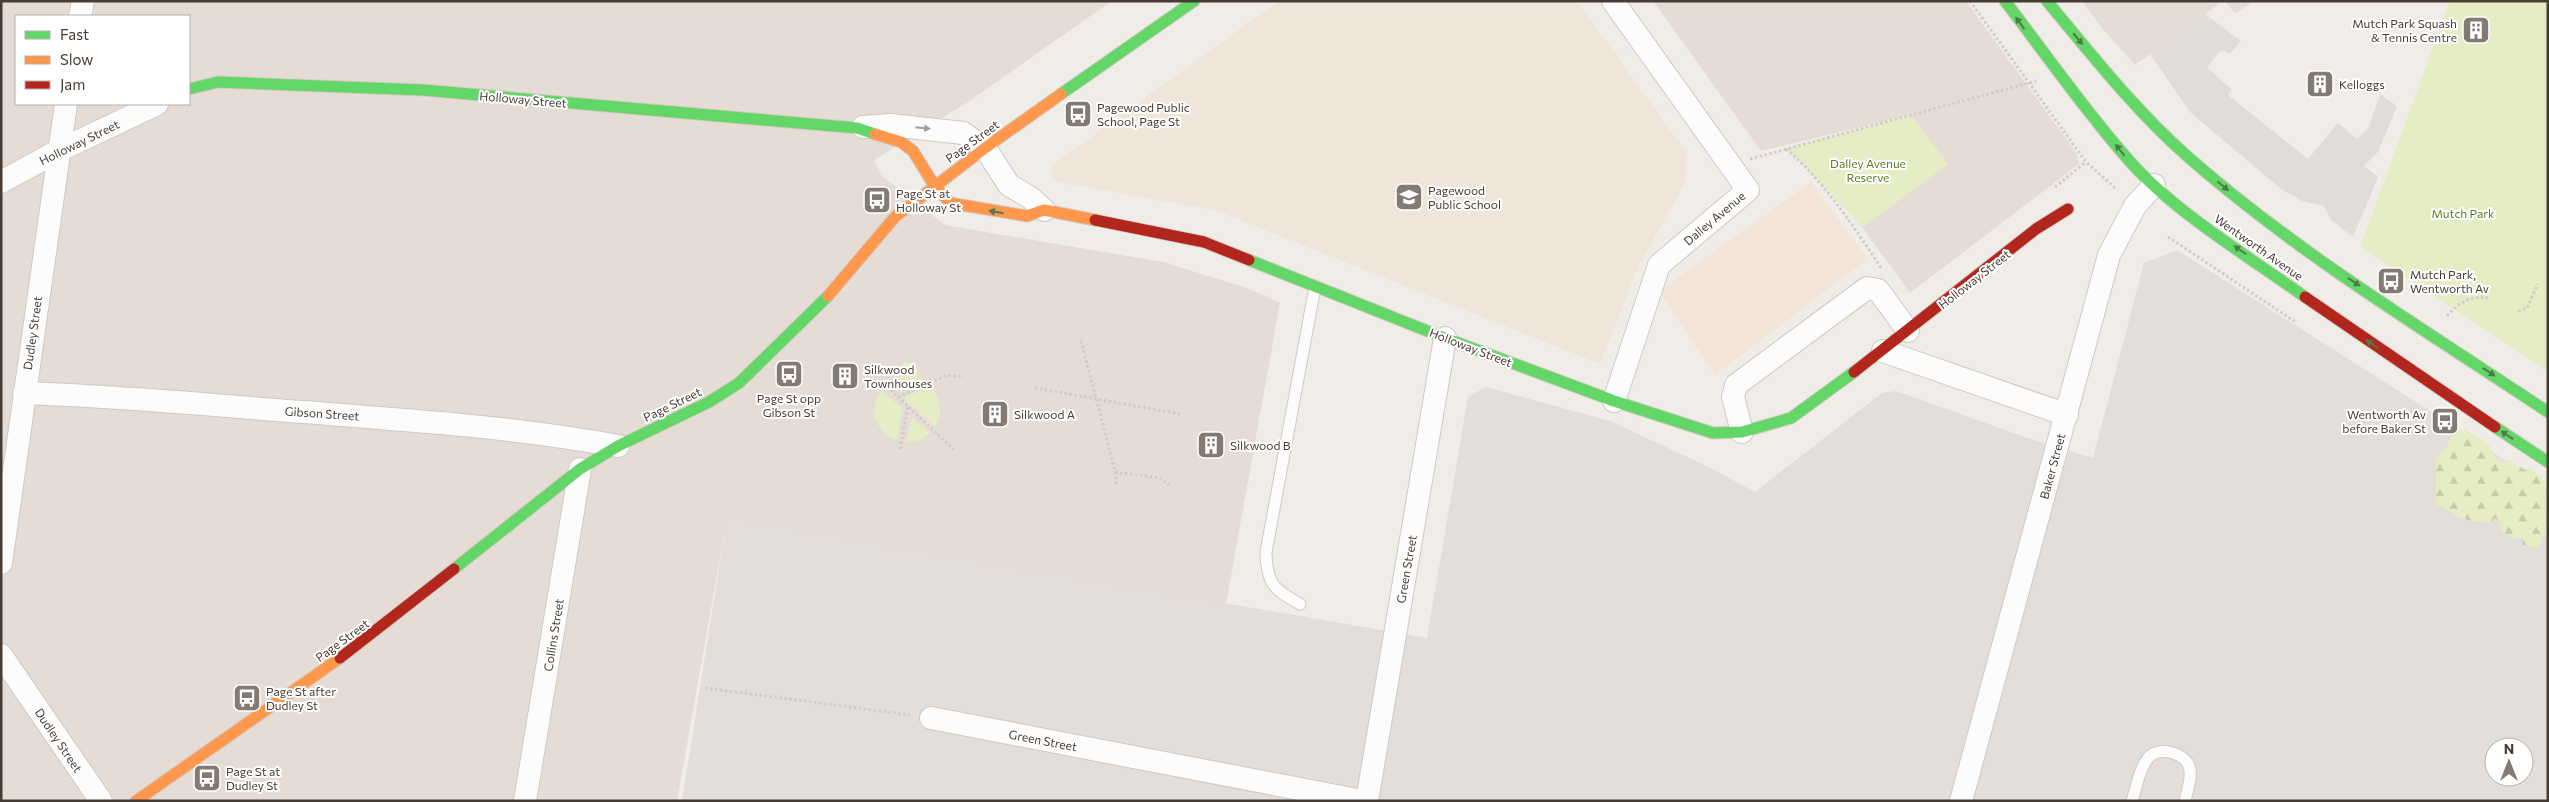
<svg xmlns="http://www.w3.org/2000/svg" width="2549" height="802" font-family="Commissioner,sans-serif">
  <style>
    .residential { fill: #e5ddd5; fill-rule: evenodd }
    .commercial { fill: #f5e5d9 }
    .industrial { fill: #e3ded9; fill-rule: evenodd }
    .education { fill: #efe5d9 }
    .green { fill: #e5edc5 }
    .forest { fill: url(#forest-firs) }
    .parking { fill: #e0dcd8 }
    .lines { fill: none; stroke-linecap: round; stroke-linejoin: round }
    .lane-casing { stroke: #cdc9c4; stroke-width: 13 }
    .street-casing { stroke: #cdc9c4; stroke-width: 24 }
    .fast-casing { stroke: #d2cac0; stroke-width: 13 }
    .slow-casing { stroke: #d2cac0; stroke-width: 13 }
    .jam-casing { stroke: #d2cac0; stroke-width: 13 }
    .path { stroke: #d1ccc9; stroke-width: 3; stroke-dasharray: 2.5 2.5; stroke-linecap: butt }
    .lane { stroke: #fdfcfc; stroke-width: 11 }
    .street { stroke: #fdfcfc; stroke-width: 22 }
    .fast { stroke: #63d668; stroke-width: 11 }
    .slow { stroke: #ff974d; stroke-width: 11 }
    .jam { stroke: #b3261e; stroke-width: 11 }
    .oneway { fill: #527a49 }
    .oneway2 { fill: #a29c98 }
    .labels { text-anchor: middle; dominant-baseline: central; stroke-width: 4; stroke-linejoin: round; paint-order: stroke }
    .poi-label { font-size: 12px; fill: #473c34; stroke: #fff; text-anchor: start }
    .street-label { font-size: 12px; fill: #473c34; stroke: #fff }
    .park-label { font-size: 12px; fill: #577f21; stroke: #fff }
  </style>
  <defs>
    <pattern id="forest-firs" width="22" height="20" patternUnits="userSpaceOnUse" patternTransform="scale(1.25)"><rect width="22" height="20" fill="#e5edc5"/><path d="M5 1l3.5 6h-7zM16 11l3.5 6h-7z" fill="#c6ccaa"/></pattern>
  </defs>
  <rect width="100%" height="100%" fill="#f0ede8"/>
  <path class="residential" d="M1,1h1111l-144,101 -94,58 7,15 64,50 218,37 84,26 33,15 -54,301 -499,-86 -50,283h-676zM16,16h173v88h-173z
    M1653,1h313l111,153 2,10 -169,129 -48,-66 86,-63 -38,-49 -149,36z
    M2082,1h141l-88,64 -34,-38z
    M2225,1h29l-19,13z"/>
  <path class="commercial" d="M1811,182l57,77 -153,116 -56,-84z"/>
  <path class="industrial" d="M2177,250l275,175 96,64v312h-1866l45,-284 700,121 41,-241 18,-10 124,34 97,45 48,26 127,-99 14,-2 129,46 68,21 51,-195zM2494,747h30v30h-30z"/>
  <path class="education" d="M1279,1h298l109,151 -1,31 -47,84 -38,97 -382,-153 -165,-30 -2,-15z"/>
  <path class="green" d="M2450,1h98v371l-188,-125z
    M1910,115l38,49 -86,63 -59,-63 -17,-15z
    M904,362l10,1 5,11 -2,3 4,3 1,3 -15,6 -10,-10 4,-2 -1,-8z
    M931,387c10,11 12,27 4,40l-31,-28 2,-3z
    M881,390l21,18 -5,32c-23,-8 -28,-31 -16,-50z
    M912,418l18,14c-6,7 -15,11 -24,9z"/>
  <path class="forest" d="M2465,429l25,17 2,9 11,8 6,-3 16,10 4,-3 12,9 1,5 6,1v54l-6,-1 -3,13 -16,-3 -1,-8 -6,3 -14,-9 -3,-11 -5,-2 -2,4c-12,1 -24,-1 -35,-6 -8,-4 -12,-9 -21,-11v-47l11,-11 5,-13z"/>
  <path class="parking" d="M2205,14l36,27 -11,13 -9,-4 -14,17 25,23 -4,5 80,64 30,-36 19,16 12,-12 11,-33 17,12 -19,46 -14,14 14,11 -25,60 -22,-17 -7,-14 -22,-5 -21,-12 -91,-77 -40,-58z"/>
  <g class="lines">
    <g class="lane-casing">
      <path id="lane" d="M1300,604c-27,-15 -33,-20 -34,-52l49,-265
        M2132,801c5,-15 7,-32 17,-44 10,-11 35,-4 40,9 4,10 -2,25 -4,35"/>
    </g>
    <g class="street-casing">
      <path id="street" d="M1613,1l135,189 -89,75 -45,136
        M80,16l3,-15
        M863,127l27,-2 73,8 22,15 24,37 22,13 13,12
        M1,182l57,-31 99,-47
        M1883,351l184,64
        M24,393c93,3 186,12 279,19 105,8 211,15 315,34
        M1742,432l-9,-35 3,-12 131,-97 11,2 30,41
        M1,563l65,-459
        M1,655l100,146
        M931,718l431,83
        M525,801l55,-332
        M1367,801l78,-463
        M1961,801l148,-546 26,-49 19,-21"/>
    </g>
    <g class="fast-casing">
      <path id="fast" d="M2005,1c40,52 78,107 121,156 45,53 122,99 179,140
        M2047,1c44,53 87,108 140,155 110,97 238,174 361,256
        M189,89l29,-7 205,8 434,38 18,6
        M1061,94l133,-93
        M1249,260l196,78 169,63 99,32 29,-1 49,-14 63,-46
        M2495,427l53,35
        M454,569l126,-100 38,-23 91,-44 30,-19 89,-87"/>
    </g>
    <g class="slow-casing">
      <path id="slow" d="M875,134l26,8 12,9 21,34 16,18 77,13 17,-6 51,10
        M828,296l67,-79 90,-69 76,-54
        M136,801l204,-143"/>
    </g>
    <g class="jam-casing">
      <path id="jam" d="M1095,220l109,22 45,18
        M2305,297l190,130
        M1854,372l182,-143 32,-20
        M340,658l114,-89"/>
    </g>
    <path class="path" d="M1970,1l116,161 29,26
      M1786,149c39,33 67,77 96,120
      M1750,159l286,-78
      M2055,187l31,-25
      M2168,237l129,86
      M2518,311l9,-3 11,-24
      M2447,316c12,-14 24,-21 42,-18
      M1081,341l35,134v10
      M1035,388l146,26
      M891,390l7,7 49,-22 17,2
      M898,397l56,53
      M900,449l8,-43
      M1115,472l45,6 10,8
      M705,688l205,27"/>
    <use href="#lane" class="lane"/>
    <use href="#street" class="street"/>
    <use href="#fast" class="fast"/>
    <use href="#slow" class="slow"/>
    <use href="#jam" class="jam"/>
  </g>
  <defs><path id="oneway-solid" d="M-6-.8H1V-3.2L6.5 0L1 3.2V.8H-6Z" transform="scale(1.25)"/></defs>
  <g class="oneway">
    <use href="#oneway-solid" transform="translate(2020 23) rotate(-126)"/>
    <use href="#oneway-solid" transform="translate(2078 39) rotate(50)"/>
    <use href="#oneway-solid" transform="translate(2120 150) rotate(-128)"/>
    <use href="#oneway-solid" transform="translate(2223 186) rotate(40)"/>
    <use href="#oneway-solid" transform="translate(996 212) rotate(-170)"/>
    <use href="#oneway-solid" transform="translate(2240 250) rotate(-145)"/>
    <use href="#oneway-solid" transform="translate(2354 282) rotate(34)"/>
    <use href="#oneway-solid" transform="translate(2372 344) rotate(-145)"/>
    <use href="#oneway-solid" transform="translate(2489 372) rotate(34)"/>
    <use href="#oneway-solid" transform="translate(2507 435) rotate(-146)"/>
  </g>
  <use class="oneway2" href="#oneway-solid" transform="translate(923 128) rotate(6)"/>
  <defs>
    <g id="building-square" transform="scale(1.4375)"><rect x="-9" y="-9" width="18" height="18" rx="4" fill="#827a73" stroke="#fff"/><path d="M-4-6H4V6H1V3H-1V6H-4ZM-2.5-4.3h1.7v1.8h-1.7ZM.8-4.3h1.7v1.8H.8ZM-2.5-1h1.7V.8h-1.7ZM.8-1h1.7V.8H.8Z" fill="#fff"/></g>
    <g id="bus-square" transform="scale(1.4375)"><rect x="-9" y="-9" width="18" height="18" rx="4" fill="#827a73" stroke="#fff"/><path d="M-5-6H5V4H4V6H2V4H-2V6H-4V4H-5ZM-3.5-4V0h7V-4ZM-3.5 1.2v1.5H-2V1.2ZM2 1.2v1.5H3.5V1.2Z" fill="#fff"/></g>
    <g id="school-square" transform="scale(1.4375)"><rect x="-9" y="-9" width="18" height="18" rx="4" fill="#827a73" stroke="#fff"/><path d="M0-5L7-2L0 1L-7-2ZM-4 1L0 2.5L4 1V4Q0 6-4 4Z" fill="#fff"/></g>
  </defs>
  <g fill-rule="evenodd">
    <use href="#building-square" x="2476" y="30"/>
    <use href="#building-square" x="2320" y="84"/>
    <use href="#bus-square" x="1078" y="114"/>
    <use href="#school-square" x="1409" y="197"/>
    <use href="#bus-square" x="877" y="200"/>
    <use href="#bus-square" x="2391" y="281"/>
    <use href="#bus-square" x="789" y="374"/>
    <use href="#building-square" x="845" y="376"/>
    <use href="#building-square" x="995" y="414"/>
    <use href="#bus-square" x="2445" y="421"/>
    <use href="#building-square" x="1211" y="445"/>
    <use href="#bus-square" x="247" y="698"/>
    <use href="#bus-square" x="207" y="778"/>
  </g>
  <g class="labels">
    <g class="poi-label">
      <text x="2457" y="23" text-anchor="end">Mutch Park Squash<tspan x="2457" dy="14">&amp; Tennis Centre</tspan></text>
      <text x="2339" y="84">Kelloggs</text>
      <text x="1097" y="107">Pagewood Public<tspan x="1097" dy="14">School, Page St</tspan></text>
      <text x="1428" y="190">Pagewood<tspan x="1428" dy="14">Public School</tspan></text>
      <text x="896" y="193">Page St at<tspan x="896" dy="14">Holloway St</tspan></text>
      <text x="2410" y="274">Mutch Park,<tspan x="2410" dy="14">Wentworth Av</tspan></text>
      <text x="864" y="369">Silkwood<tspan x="864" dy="14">Townhouses</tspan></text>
      <text x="789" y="398" text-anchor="middle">Page St opp<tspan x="789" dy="14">Gibson St</tspan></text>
      <text x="1014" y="414">Silkwood A</text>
      <text x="2426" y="414" text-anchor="end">Wentworth Av<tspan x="2426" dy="14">before Baker St</tspan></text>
      <text x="1230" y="445">Silkwood B</text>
      <text x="266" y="691">Page St after<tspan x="266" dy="14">Dudley St</tspan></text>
      <text x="226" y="771">Page St at<tspan x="226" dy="14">Dudley St</tspan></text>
    </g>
    <g class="street-label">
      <text transform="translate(523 99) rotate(5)">Holloway Street</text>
      <text transform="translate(972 141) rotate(-36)">Page Street</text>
      <text transform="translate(79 142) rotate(-26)">Holloway Street</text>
      <text transform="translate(1714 218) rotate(-40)">Dalley Avenue</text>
      <text transform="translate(2259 247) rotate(35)">Wentworth Avenue</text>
      <text transform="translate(1974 279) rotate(-38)">Holloway Street</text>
      <text transform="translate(32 333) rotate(-82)">Dudley Street</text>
      <text transform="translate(1471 347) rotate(21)">Holloway Street</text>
      <text transform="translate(672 404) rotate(-26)">Page Street</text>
      <text transform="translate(322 413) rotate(4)">Gibson Street</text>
      <text transform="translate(2052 466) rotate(-75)">Baker Street</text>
      <text transform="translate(1406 569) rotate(-80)">Green Street</text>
      <text transform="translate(553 635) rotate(-81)">Collins Street</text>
      <text transform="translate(342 640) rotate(-36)">Page Street</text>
      <text transform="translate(59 740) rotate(56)">Dudley Street</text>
      <text transform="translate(1043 740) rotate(11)">Green Street</text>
    </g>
    <g class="park-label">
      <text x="1868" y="163">Dalley Avenue<tspan x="1868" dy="14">Reserve</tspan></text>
      <text x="2463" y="213">Mutch Park</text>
    </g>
  </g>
  <rect width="2549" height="802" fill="none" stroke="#473c34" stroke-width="5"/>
  <rect x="15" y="15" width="175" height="90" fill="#ffffff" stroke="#b5b1ae"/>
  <rect x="25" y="31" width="25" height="8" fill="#63d668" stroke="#b5b1ae"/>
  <text x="60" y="40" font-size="15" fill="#473c34">Fast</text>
  <rect x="25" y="56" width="25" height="8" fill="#ff974d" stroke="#b5b1ae"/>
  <text x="60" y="65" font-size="15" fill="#473c34">Slow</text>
  <rect x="25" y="81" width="25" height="8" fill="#b3261e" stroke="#b5b1ae"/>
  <text x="60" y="90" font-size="15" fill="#473c34">Jam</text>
  <g transform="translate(2509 762)"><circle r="24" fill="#ffffff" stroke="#b5b1ae"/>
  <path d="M0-4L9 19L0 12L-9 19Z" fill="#827a73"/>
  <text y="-8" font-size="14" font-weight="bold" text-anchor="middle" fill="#473c34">N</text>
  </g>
</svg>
